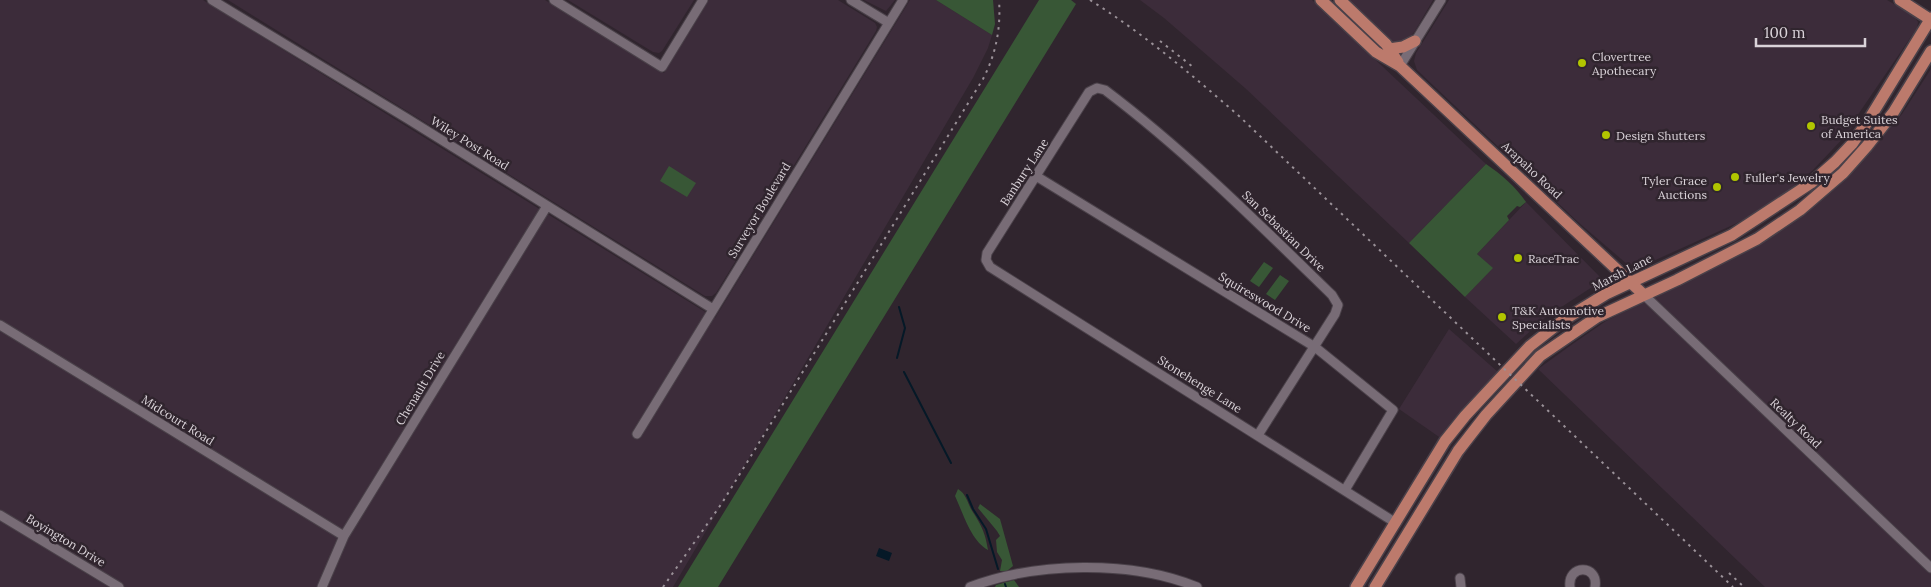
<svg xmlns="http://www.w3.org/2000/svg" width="1931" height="587" font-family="Lora,serif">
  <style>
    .built { fill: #3c2c3a }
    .green { fill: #385736 }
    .water { fill: #051927 }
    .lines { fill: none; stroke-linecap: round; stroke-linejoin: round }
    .stream { stroke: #051927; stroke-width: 2 }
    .minor-casing { stroke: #4a4149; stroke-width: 11 }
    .major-casing { stroke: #4a4149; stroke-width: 14 }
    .minor { stroke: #786c76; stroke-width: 9 }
    .major { stroke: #bc7a6c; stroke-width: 11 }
    .rail { stroke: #9a9198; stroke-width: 2; stroke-dasharray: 2.5 5; stroke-linecap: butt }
    .poi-dot { fill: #b1c500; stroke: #30252e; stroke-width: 2 }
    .labels { text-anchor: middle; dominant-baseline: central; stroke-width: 5; stroke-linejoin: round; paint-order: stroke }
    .poi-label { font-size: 12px; fill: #dad3d9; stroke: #30252e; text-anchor: start }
    .street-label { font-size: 12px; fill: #dad3d9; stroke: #30252e }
  </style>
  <rect width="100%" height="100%" fill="#30252e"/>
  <path class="built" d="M0,0h203l512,318 195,-318h26l56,35 -4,13 -15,30 -300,509h-673z
    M228,0h317l119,73 45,-73h129l37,23 2,4 -1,4 -160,262 -4,3h-7z
    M568,0h126l-32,51 -3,2 -6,-1z
    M864,0h31l-9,11z
    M1140,0h172l174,164 -77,79 -164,-155 -81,-70z
    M1343,0h90l-18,31 -8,9 -9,3 -8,-1z
    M1449,0h438l27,16 4,6 -1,6 -62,91 -5,12 -37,39 -26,22 -31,21 -21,11 -95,43 -13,-3 -49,-42 -161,-152 -3,-9 2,-8z
    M1931,69v518h-166l-227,-218 36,-26 32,-22 61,-31 177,-111 58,-65z
    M1526,202l77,78 -57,37 -30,27 -51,-47 27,-29 -15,-14z
    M1449,329l49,43 -33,37 -23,30 -43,-30z"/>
  <path class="green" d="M936,0h57l2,24 -3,11z
    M1039,0h32l5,4 -358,583h-40z
    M1486,164c15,10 30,23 40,38l-6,5 -3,-1 -10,10 2,4 -32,34 16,14 -28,29 -56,-54z
    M669,166l27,17 -9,14 -27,-16z
    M1264,262l9,6 -14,19 -9,-6z
    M1280,275l9,6 -14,19 -9,-6z
    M958,489c8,5 9,12 13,20 10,16 14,22 17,41 -17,-9 -25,-37 -33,-54z
    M980,504l20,15 13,47 -6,5h-7l2,-11 -5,-8 -1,-12 4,-4 -3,-5 -19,-23z
    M1014,580l5,7h-24l1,-2z"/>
  <path class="water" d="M879,548l13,5 -3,8 -13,-5z"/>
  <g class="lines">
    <path class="stream" d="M897,358l8,-30 -6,-21
      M904,372l47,91
      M967,495l6,14 13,20 12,40
      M1005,584l1,3"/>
    <g class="minor-casing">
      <path id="minor" d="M212,0l196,119 305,190
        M554,0l108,67 41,-67
        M851,0l38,23
        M1400,66l41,-66
        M1036,176l279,171 78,63 -48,80
        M1644,295l287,273
        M0,325l344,211
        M637,434l266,-434
        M1258,435l77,-121 3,-9 -6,-10c-73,-71 -145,-143 -227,-205l-8,-2 -8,4 -102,161 -1,7 4,7 406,256
        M0,515l119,72
        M1460,578l1,9
        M322,587l22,-51 203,-330
        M970,587c66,-25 161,-27 227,0
        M1570,587c-3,-23 29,-23 25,0"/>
    </g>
    <g class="major-casing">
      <path id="major" d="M1321,0l55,52 24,14 244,229
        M1340,0l46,44 12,18
        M1900,0l31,20
        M1389,49l14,-2 12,-6
        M1356,587l89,-146 20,-25 65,-70 32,-25 44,-27 126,-59 79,-52 24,-21 17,-18 16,-23 63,-103
        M1375,587l83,-136 28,-36 54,-59 57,-39 80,-37 80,-41 43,-29 43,-37 24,-27 26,-33 38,-62"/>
    </g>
    <use href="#minor" class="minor"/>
    <use href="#major" class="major"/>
    <path class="rail" d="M1090,0c54,34 102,75 149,116l494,471
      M1160,41l33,26
      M1729,573l15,14
      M663,587l59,-84 261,-424c13,-25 18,-51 16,-79"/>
  </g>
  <g class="poi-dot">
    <circle cx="1582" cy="63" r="5"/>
    <circle cx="1811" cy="126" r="5"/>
    <circle cx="1606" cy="135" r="5"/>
    <circle cx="1735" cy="177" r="5"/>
    <circle cx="1717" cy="187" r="5"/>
    <circle cx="1518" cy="258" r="5"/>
    <circle cx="1502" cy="317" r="5"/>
  </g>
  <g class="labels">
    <g class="poi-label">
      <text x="1592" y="56">Clovertree<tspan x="1592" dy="14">Apothecary</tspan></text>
      <text x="1821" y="119">Budget Suites<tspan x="1821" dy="14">of America</tspan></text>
      <text x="1616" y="135">Design Shutters</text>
      <text x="1745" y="177">Fuller's Jewelry</text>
      <text x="1707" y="180" text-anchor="end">Tyler Grace<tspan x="1707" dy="14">Auctions</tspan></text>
      <text x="1528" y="258">RaceTrac</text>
      <text x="1512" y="310">T&amp;K Automotive<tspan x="1512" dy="14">Specialists</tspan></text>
    </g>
    <g class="street-label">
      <text transform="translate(470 143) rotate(32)">Wiley Post Road</text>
      <text transform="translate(1532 170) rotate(43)">Arapaho Road</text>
      <text transform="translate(1024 172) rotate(-57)">Banbury Lane</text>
      <text transform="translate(759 210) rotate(-59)">Surveyor Boulevard</text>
      <text transform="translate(1284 231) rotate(44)">San Sebastian Drive</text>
      <text transform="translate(1622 272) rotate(-27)">Marsh Lane</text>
      <text transform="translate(1265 302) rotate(31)">Squireswood Drive</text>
      <text transform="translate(1200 384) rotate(32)">Stonehenge Lane</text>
      <text transform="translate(420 388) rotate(-59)">Chenault Drive</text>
      <text transform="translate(178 420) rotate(32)">Midcourt Road</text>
      <text transform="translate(1796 423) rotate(44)">Realty Road</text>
      <text transform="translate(66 540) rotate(31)">Boyington Drive</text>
    </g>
  </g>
  <path d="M1756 38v8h109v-8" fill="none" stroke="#dad3d9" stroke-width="2.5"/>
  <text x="1764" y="38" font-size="15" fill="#dad3d9" stroke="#30252e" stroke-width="4" paint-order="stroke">100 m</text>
</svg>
